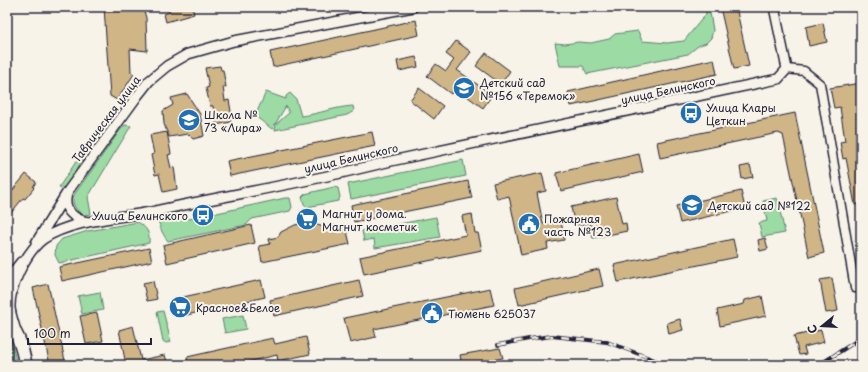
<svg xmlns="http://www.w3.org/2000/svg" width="868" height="372" font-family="'Playpen Sans',sans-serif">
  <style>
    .green { fill: #9cdba4; stroke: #5f7e70 }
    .building { fill: #d0b686; stroke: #22223b }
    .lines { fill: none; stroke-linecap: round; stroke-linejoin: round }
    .minor-casing { stroke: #22223b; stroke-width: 11 }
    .tertiary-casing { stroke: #22223b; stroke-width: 12 }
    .primary-casing { stroke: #22223b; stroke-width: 15 }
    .minor { stroke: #f7f3e8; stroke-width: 8 }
    .tertiary { stroke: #f7f3e8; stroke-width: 9 }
    .primary { stroke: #f7f3e8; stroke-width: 12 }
    .rail-casing { stroke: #22223b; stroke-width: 4 }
    .rail { stroke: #f7f3e8; stroke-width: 2.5; stroke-dasharray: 8; stroke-linecap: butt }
    .labels { text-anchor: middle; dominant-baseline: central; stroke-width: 4; stroke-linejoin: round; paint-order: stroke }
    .poi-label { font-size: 11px; fill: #22223b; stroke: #f7f3e8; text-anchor: start }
    .street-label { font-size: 11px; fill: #22223b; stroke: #f7f3e8 }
  </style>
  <rect width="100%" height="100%" fill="#f7f3e8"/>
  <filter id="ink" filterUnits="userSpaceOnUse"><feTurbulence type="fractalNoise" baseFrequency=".025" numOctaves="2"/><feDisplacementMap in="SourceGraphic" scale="8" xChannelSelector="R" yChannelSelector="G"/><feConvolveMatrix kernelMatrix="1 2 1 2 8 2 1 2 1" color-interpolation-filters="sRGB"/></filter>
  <g filter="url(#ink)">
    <path class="green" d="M705,7h4l4,23 -2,8 -5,5 -8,3 -10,8 -101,20 -4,-8h-23l-5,-23 10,1 13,-2 13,1 18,-4 6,-5 23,-3 4,10 25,2 17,-2 22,-27z
      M266,92l20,7v-3l4,-3 6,6 5,17c18,-2 34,-9 52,-10l1,5 -7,4 -72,15 1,-6 13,-11 -3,-7 -14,23 -17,-13z
      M125,125l6,1 -43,71 3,17 -7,1c-8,-4 -13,-11 -10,-20l47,-66z
      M80,156l3,3 -1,4 -16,23 -4,2 -3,-1z
      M463,160l3,16 -115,23 -3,-15z
      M334,187l4,1 2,9 -2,4 -31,6 -3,-3 -2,-7 3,-3z
      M285,198h5l2,9 -2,4 -38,8 -6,6 -78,16c-6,-7 -10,-17 -10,-26l18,-4 8,6 6,2z
      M777,198l8,35 -23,4 -3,-14 8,-2 -4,-20z
      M436,217l4,20 -65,11 -1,-9 -10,2 -2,-10z
      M138,222c9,6 12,11 11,21l-90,20 -4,-8 1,-9 6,-7 26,-8z
      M100,292l3,18 -21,4 -4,-18z
      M163,311l8,31 -5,1 -3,-2 -6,-29z
      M243,315l3,14 -21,4 -3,-14z
      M7,334l4,7 6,24h-10z"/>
    <path class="building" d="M104,7h39l3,11 1,33 -17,-2 1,23 3,2 -17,26 -7,-4z
      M168,7h24l2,7 -28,8 -2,-8 6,-2z
      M720,7h16l13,59 -15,3z
      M416,20l3,15 -146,32 -3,-15z
      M823,23l4,19 -18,4 -3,-19z
      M456,41l15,11 -14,18 35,25 -9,13 -27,-20 -5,6 -24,-18 9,-12 10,7 8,-11 -8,-6z
      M486,53l24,18 -9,13 -25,-18z
      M416,57l2,10 -19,4 -2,-10z
      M714,59l3,15 -146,32 -3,-14z
      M220,66l1,4h2l3,17h-3l2,14 4,-1 3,17 -2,1 1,4 -15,3 -3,-19h-3l-4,-18 3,-1 -4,-19z
      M861,83v121l-6,1 -9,-47 -3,1 -3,-17 5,-1 -5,-34 -6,1 -4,-20z
      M419,88l24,18 -9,13 -24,-19z
      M187,94l13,20 4,22 -11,3 -5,-5 -19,3 -2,-5 4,22 -3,1 3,13 3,-1 3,22 -14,3 -4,-18 -4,1 -4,-20 3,-1 -4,-19 17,-3 -3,-8 -1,-13 10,-6 -2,-7z
      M795,113l29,140 -15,4 -26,-122 -5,-2 -118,25 -3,-16z
      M372,132l3,14 -145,30 -3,-15z
      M639,154l4,18 -82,19 -5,-18z
      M750,165l3,12 -11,2 -2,-12z
      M542,173l4,18 -9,2 6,31 18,-4 3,20 -17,3 1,6 -27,6 -12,-59 -12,3 -4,-16z
      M26,174l10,8 -3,5 1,1 -9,11 -2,-1 -16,20v-24l4,-4 1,1z
      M468,181l4,17 -118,24 -3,-17z
      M741,191l4,17 -65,15 -4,-17z
      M616,197l6,27 4,-1 1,8 -34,7 -3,-15 -15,3 -4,-19z
      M472,214l3,19h3l4,17 -118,24 -4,-17 106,-22 -4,-19z
      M304,223l14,2 5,2 11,-2 1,5 11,-3 4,17 -88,18 -3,-16 11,-2 -1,-5 9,-2 3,-5 14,-7z
      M251,225l4,18 -88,20 -4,-18z
      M765,238l3,11 -8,2 -2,-11z
      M733,239l4,18 -119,25 -4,-17z
      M149,248l3,13 -90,20 -3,-14z
      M599,269l4,17 -84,19 -4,-17z
      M832,278l6,33 -12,2 -6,-33z
      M261,280l4,17 -87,20 -4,-18z
      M359,280l4,16 -89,20 -4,-16z
      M153,281l4,18 -10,2 -4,-18z
      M48,284l18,81h-16l-17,-77z
      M490,288l4,17 -120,24 2,8 -26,6 -6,-25z
      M762,296l4,20 -46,10 -3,-16 27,-6 1,-4z
      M97,313l6,28 -17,3 -6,-28z
      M680,319l3,11 -14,4 -2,-11z
      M133,326l8,34 24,-5 3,10h-42l-7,-35z
      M821,330l3,12 -20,5 2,7 -7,1 -5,-19z
      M306,337l4,17 -32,7 -1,-6 -43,10h-46l-1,-8 86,-19 2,6z
      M500,348l3,10 -41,7 -2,-10z"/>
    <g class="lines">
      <g class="minor-casing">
        <path id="minor" d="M787,69l17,2 16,13 35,204"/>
      </g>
      <g class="tertiary-casing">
        <path id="tertiary" d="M67,194c-5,16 7,25 21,28
          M36,243l32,-52 70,-96 11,-14 18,-15 21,-12 46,-13 179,-34
          M7,280l14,-18
          M16,331c-2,-7 -5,-15 -6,-23 -1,-21 16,-56 33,-69 28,-19 75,-21 108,-27 63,-14 127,-25 190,-39 16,-4 33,-8 50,-12l387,-82 9,-10 -13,-62"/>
      </g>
      <g class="primary-casing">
        <path id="primary" d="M7,324c13,9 15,27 19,41"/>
      </g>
      <use href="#minor" class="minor"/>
      <use href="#tertiary" class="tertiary"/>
      <use href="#primary" class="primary"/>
      <g class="rail-casing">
        <path id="rail" d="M498,345l31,-6 23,-3 55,6 61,23
          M819,365l42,-27"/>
      </g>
      <use href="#rail" class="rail"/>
    </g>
  </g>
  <defs>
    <g id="school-disc" transform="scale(1.15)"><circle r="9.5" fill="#1f6fb2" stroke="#f7f3e8"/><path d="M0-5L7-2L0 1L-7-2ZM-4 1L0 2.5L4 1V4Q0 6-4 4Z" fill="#fff"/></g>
    <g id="bus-disc" transform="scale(1.15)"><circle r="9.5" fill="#1f6fb2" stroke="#f7f3e8"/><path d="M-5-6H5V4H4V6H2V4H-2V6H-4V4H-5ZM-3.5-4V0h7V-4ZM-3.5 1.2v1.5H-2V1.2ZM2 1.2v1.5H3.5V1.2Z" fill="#fff"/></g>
    <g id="supermarket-disc" transform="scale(1.15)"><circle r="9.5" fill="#1f6fb2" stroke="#f7f3e8"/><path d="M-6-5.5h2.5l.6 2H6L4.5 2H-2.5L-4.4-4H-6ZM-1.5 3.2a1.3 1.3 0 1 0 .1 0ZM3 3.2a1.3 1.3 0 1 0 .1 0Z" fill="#fff"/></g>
    <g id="civic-disc" transform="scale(1.15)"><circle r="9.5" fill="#1f6fb2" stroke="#f7f3e8"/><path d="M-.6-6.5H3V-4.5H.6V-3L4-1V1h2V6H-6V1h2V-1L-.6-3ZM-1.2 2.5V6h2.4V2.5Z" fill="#fff"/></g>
  </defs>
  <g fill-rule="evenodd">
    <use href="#school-disc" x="464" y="88"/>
    <use href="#bus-disc" x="691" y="113"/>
    <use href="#school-disc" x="189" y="120"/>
    <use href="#school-disc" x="692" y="205"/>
    <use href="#bus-disc" x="203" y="215"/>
    <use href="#supermarket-disc" x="307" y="219"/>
    <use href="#civic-disc" x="529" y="224"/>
    <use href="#supermarket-disc" x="180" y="307"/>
    <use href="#civic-disc" x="432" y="313"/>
  </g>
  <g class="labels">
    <g class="poi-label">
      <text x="480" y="82">Детский сад<tspan x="480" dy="13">№156 «Теремок»</tspan></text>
      <text x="706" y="107">Улица Клары<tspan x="706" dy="13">Цеткин</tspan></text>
      <text x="204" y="114">Школа №<tspan x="204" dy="13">73 «Лира»</tspan></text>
      <text x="708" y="205">Детский сад №122</text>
      <text x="322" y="213">Магнит у дома.<tspan x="322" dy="13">Магнит косметик</tspan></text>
      <text x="188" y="215" text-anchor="end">Улица Белинского</text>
      <text x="544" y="218">Пожарная<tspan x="544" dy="13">часть №123</tspan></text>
      <text x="196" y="307">Красное&amp;Белое</text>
      <text x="448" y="313">Тюмень 625037</text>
    </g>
    <g class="street-label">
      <text transform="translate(668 90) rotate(-12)">улица Белинского</text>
      <text transform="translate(106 119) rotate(-53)">Таврическая улица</text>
      <text transform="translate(351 158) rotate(-13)">улица Белинского</text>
    </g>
  </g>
  <rect width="868" height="372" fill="none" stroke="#f7f3e8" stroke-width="24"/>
  <rect x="12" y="12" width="844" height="348" fill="none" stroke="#22223b" stroke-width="1.5" filter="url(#ink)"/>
  <g transform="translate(822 326) rotate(252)" stroke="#f7f3e8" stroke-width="3" paint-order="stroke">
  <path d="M0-3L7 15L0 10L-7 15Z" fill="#22223b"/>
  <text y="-6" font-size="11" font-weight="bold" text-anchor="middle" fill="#22223b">С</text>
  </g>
  <path d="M28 338v6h123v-6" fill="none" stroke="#22223b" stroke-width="2"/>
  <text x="34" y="338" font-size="12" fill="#22223b" stroke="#f7f3e8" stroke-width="3" paint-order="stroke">100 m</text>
</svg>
